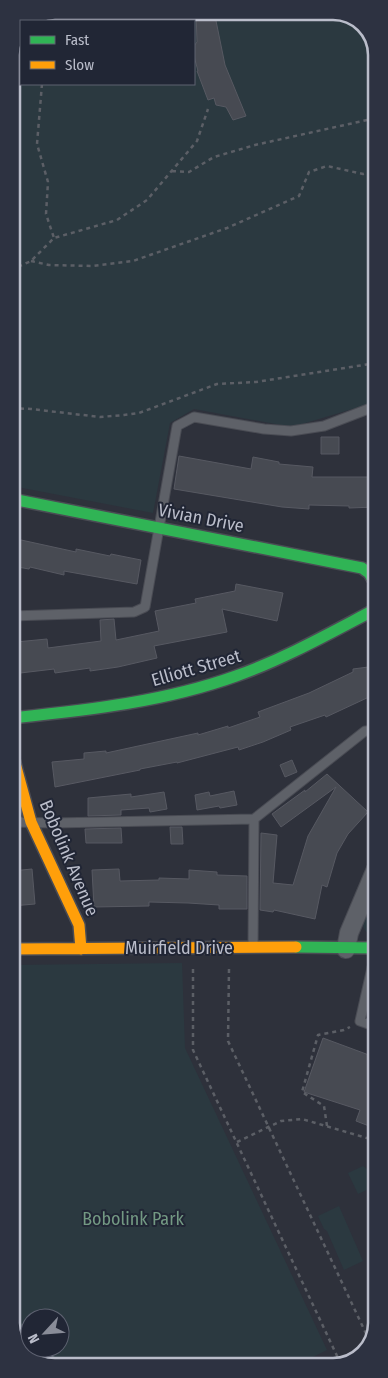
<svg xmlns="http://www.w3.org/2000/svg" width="388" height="1378" font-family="'Fira Sans Condensed',sans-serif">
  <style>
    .green { fill: #2b3940; fill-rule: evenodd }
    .building { fill: #474a52; stroke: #575962 }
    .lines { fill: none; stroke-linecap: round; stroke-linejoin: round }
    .lane-casing { stroke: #4a4c54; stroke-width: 11 }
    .street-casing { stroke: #4a4c54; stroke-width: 20 }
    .fast-casing { stroke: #4a4c54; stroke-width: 14 }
    .slow-casing { stroke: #4a4c54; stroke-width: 14 }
    .path { stroke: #5c5f66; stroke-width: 2.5; stroke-dasharray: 4 4; stroke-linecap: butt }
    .lane { stroke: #5e6168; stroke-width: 9 }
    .street { stroke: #5e6168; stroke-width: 18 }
    .fast { stroke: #30b455; stroke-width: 11 }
    .slow { stroke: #ff9f0a; stroke-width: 11 }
    .labels { text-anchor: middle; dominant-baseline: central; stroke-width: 4; stroke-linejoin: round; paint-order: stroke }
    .street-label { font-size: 18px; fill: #babdca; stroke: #212635 }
    .park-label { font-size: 18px; fill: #739983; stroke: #212635 }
    .rim { fill: none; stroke: #babdca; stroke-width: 2.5 }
  </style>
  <rect width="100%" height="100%" fill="#2e313b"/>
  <path class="green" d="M55,11l284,1 23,10 14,24v356l-84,25 -98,-18 -24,14 -17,90 -141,-27 -1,-431 10,-24v53h173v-63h-164z
    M376,888v48c-7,0 -12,-5 -14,-13z
    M182,963l3,85 142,302 -32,16h-246l-23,-10 -14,-24v-367zM30,1318h30v30h-30z
    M363,1166l8,6 6,13 -19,9 -10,-21z
    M339,1206l24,55 -19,9 -17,-39 -3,-2 -6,-13z"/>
  <path class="building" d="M196,11h18l11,54 21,51 -13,4 -7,-13 -10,-2 -2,-7 -6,2 -11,-29h1l-4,-15v-10l3,-4z
    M321,437h18v17h-18z
    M179,456l72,13 2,-12 26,5v2l34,3 -1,10h64v30l-27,1v-2l-40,-1v4l-27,-2 -108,-18z
    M12,538l64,14v-3l34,7 1,-2 30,6 -4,24 -73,-13v4l-34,-8 -1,2 -17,-3z
    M236,584l47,9 -6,28 -55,-12 5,23 -73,14 3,12 -39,9 -28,4v-3l-35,5 -1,-4 -42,5v-28h5l-1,-4 31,-3 1,9 53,-7 -1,-21 14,-1 2,21 43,-9 -4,-20 41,-8 -1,-4 40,-8z
    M376,666v24l-8,1 1,6 -43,20 -1,-2 -35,12 1,3 -28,12 -24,8 -1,-3 -61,16v-1l-37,7v1l-85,17 -3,-25 32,-3v-6l22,-2v2l92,-20v2l30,-9v2l32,-11 -2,-5 51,-19 44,-21v-3z
    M292,760l5,12 -12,5 -5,-12z
    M327,774l41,38 -20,22 -11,19 -10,34 -5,-2 -7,34 -41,-9 -1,2 -13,-2 1,-77 16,2 -4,48 20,2 15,-49 28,-49 -55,40 -9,-13 33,-24v2z
    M234,791l3,14 -17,3 -1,-2 -22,4 -2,-15 14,-3 1,4z
    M164,792l3,17 -17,3 -1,-4 -28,2v5l-33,1v-18l43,-4v3z
    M170,827h12l1,17h-12z
    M121,828l1,15h-36l-1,-14z
    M32,869l3,35 -23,2v-35z
    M119,869l1,12 39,-1v-2l30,1v-9l28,2v3l30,1v33h-28v-4l-31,-2 -39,-1v4l-55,1 -2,-37z
    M323,1038l54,20v71l-21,-8 4,-11 -56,-18z"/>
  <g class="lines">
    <g class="lane-casing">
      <path id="lane" d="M12,616l122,-4 11,-5 32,-181 17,-9 70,12 27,2 33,-5 52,-20
        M12,822l41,1 201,-4 111,-88h11
        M253,947l1,-128
        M376,950l-16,71 17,6"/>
    </g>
    <g class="street-casing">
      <path id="street" d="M346,949l3,-16 27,-64"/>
    </g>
    <g class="fast-casing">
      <path id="fast" d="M12,499l350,69 7,5 7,12
        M12,718c75,-8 152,-16 224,-42 48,-17 94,-43 140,-67
        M296,947l80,1"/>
    </g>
    <g class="slow-casing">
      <path id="slow" d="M12,752l19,70 48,103 2,24
        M12,949l284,-2"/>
    </g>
    <path class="path" d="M39,21v-3
      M42,84l-5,60 11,38 -2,32 8,24
      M172,171l17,1 25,-15 41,-12 121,-27
      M31,261l18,4 44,1 40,-5 94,-33 72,-32 10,-24 18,-6 36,8 13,-4
      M11,270l20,-9 23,-23 63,-18 30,-20 50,-59 11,-32
      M12,408l19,1 69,8 24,-2 15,-2 78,-29 39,-2 120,-19
      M193,969v81l145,308
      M229,969l-1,72 142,301
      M327,1126l-3,-20 -22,-14 16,-57 26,-5 6,-3
      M237,1142l44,-21 21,-2 68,20 7,15"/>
    <use href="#lane" class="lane"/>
    <use href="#street" class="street"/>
    <use href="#fast" class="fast"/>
    <use href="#slow" class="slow"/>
  </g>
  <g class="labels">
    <g class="street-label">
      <text transform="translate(201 518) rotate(11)">Vivian Drive</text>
      <text transform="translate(196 668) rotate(-16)">Elliott Street</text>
      <text transform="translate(69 858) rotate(67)">Bobolink Avenue</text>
      <text x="179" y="948">Muirfield Drive</text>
    </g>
    <g class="park-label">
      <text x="133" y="1219">Bobolink Park</text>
    </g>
  </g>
  <path d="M0 0H388V1378H0ZM55 20H333A35 35 0 0 1 368 55V1323A35 35 0 0 1 333 1358H55A35 35 0 0 1 20 1323V55A35 35 0 0 1 55 20Z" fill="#2d3241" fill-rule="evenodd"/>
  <path class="rim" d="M55 20H333A35 35 0 0 1 368 55V1323A35 35 0 0 1 333 1358H55A35 35 0 0 1 20 1323V55A35 35 0 0 1 55 20Z"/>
  <rect x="20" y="20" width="175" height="65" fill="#212635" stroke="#5e6271"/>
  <rect x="30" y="36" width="25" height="8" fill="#30b455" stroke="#5e6271"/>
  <text x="65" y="45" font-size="15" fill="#babdca">Fast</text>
  <rect x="30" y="61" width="25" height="8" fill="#ff9f0a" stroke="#5e6271"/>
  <text x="65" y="70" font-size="15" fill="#babdca">Slow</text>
  <g transform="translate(45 1333) rotate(244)"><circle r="24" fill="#212635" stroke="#5e6271"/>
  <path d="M0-4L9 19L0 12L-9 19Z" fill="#898c98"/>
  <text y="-8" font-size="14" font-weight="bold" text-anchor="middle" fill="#babdca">N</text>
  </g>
</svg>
